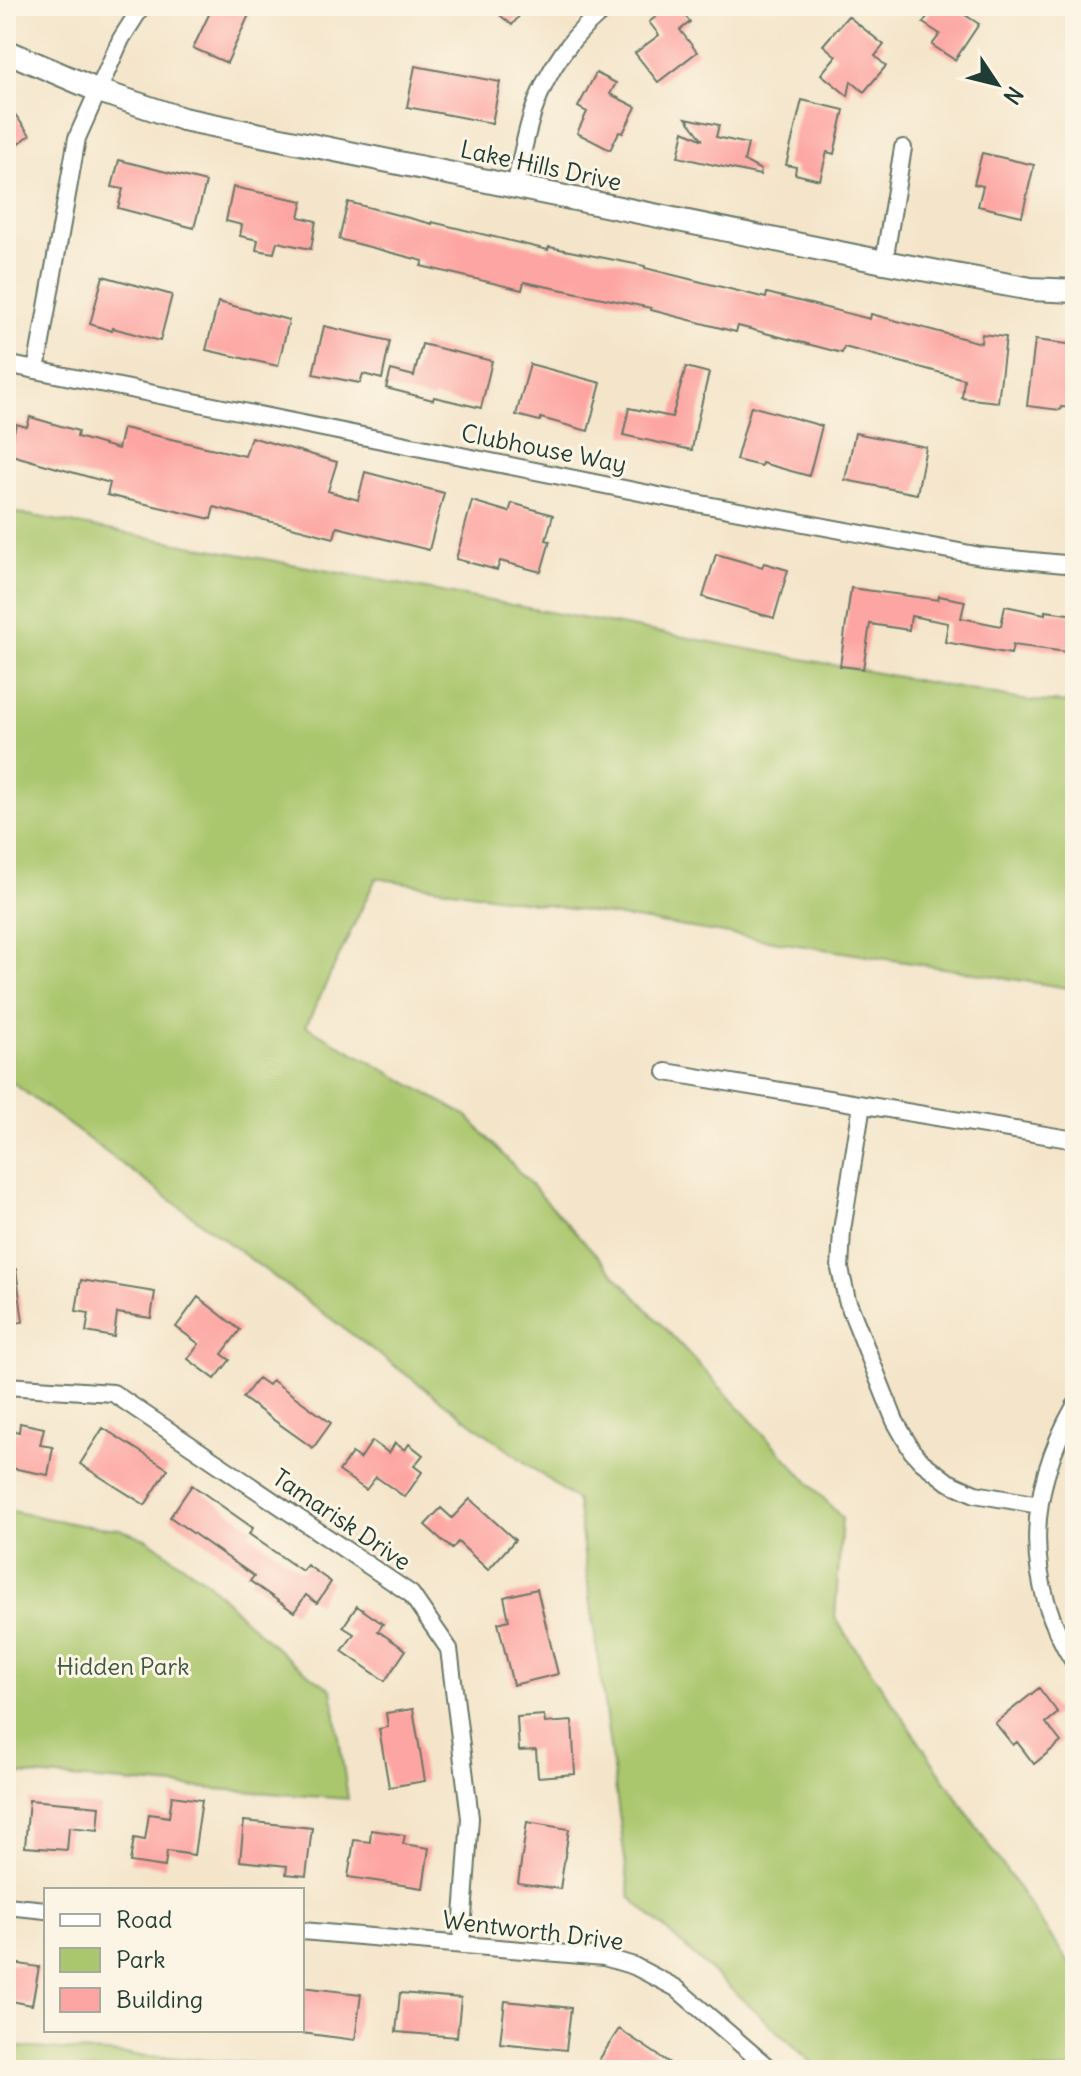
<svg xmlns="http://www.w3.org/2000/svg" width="1081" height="2076" font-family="Delius,sans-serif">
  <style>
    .green { fill: #abc76e; stroke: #658251; stroke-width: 2 }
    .building { fill: #fda5a2 }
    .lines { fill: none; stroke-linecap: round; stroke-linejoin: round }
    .street-casing { stroke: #6a7868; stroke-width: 20 }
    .secondary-casing { stroke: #6a7868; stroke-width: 26 }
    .street { stroke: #fff; stroke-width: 16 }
    .secondary { stroke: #fff; stroke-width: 22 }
    .labels { text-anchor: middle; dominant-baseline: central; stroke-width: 6; stroke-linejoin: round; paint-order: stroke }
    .street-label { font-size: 24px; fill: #1f3d34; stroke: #fcf5e5 }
    .park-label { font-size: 24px; fill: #3b5940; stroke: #fcf5e5 }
  </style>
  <rect width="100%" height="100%" fill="#fcf5e5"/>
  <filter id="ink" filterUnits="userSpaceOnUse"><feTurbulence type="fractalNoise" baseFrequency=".0125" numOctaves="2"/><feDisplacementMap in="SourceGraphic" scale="16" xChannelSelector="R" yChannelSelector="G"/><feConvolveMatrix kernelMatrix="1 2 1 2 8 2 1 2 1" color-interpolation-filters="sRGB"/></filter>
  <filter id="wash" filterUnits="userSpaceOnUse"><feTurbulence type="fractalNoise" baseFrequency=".006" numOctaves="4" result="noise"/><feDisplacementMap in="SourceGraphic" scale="32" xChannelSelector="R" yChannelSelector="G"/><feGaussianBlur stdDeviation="1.8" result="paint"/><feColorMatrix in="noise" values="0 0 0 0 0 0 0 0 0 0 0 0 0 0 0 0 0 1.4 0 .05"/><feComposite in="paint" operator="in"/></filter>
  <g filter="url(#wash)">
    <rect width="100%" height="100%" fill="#f4e5ca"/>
    <path class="green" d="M6,511l1022,190 47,2v286l-699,-111 -70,148 161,90 375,402 -7,100 240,354v98h-255l-190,-173 -53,-396 -571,-423z
      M6,1510l74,15 40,4 28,11 59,42 37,37 47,42 41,29 16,109 -342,-26z
      M6,2046l256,18 43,6h-299z"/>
    <g id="blocks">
      <path class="building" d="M213,6h40l-26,57 -34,-15z
        M489,6h38l-15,19z
        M670,6h8l12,16 -10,8 17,22 -39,30 -23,-29 24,-18 -10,-13z
        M934,6h17l28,18 -24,36 -23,-15 8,-11 -17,-11z
        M848,16l36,29 -9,11 11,10 -22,26 -13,-11 -3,15 -27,-22 15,-18 -13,-11z
        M415,66l85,16 -8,41 -85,-16z
        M596,73l20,10 -6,11 26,13 -13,26 -4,-1 -9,18 -33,-17 10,-21 -9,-5z
        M802,100l42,10 -10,44 -7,-2 -7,28 -25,-6 1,-7 -10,-2z
        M6,102l24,33 -24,18z
        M686,118l33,7 -3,12 32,7 -4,17 17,9 -1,5 -82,-18 6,-26 19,9z
        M982,153l52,12 -12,51 -44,-10 5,-20 -9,-2z
        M119,160l87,22 -12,46 -76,-20 5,-19 -11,-2z
        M233,187l70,14 -4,16 17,4 -5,28 -34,-7 -3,11 -18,-3 2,-10 -18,-4 2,-11 -16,-4z
        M348,202l84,22v-2l116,28 1,-3 96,19v2l121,30 1,-5 103,26 1,-5 110,29 1,-9 24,3 -8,65 -36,-4 2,-19 -120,-32 -2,6 -104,-27 -2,6 -85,-22v-2l-127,-26 -2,8 -101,-24 2,-5 -84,-22z
        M103,276l69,19 -12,46 -47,-13 -1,3 -22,-7z
        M218,302l71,18 -11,46 -72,-16z
        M324,326l66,15 -8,38 -19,-5 -3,9 -47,-9z
        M1035,340l40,5v63l-14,-1 -1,3 -33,-4z
        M422,344l70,17 -11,47 -47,-11 -1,3 -47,-12 5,-18 23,6z
        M530,364l71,19 -13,48 -47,-13 -1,3 -24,-6z
        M686,367l23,6 -12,49 -5,28 -69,-15 6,-27 43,9z
        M751,406l71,20 -13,50 -47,-13 -1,3 -25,-6z
        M30,417l48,14 -1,6 41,12 5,-21 122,28 6,-19 86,25 -9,29 30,9 7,-28 79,21 -15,57 -92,-23 -3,11 -120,-31 -3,12 -104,-24 3,-12 -102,-29 8,-30 11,3z
        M855,433l71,14 -9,47 -72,-14z
        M472,501l37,11 3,-9 41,12 -7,25 4,1 -9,31 -41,-11 -3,9 -41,-11z
        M716,554l46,13 2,-4 24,7 -14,48 -71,-21z
        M851,588l87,12 1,-4 26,5 -4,17 40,8 4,-20 40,8v-3l30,4v38l-62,-8 -2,9 -66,-12 3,-19 -37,-7 -2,14 -39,-6 -7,45 -23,-3z
        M16,1269l7,53 -17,2v-54z
        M81,1280l74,12 -4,26 -34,-5 -3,24 -28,-5 3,-19 -13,-2z
        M198,1297l42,33 -18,24 8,6 -15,19 -27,-20 11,-15 -23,-17z
        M258,1378l10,7 4,-5 59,43 -18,25 -70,-50z
        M20,1423l24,5 -4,17 13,2 -5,28 -42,-8v-38l13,3z
        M103,1428l65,41 -23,36 -65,-41z
        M372,1441l17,12 6,-10 10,7 4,-6 14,11 -9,11 8,6 -17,25 -29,-20 -10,13 -27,-19 13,-18 8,6z
        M192,1485l61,43 -4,6 53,37 5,-6 24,17 -14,21 -11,-8 -12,17 -44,-31 4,-5 -84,-59z
        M470,1499l45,41 -27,30 -30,-28 -6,7 -27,-24 16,-17 11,10z
        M537,1589l21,85 -45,11 -15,-62 11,-3 -5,-23z
        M357,1606l26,18 -5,7 28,19 -21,31 -43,-30 12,-17 -11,-7z
        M1039,1688l19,25 -12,10 15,19 -27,22 -17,-22 -4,3 -18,-22z
        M413,1709l12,72 -36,6 -10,-58 9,-2 -2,-14z
        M544,1715l1,8 27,-2 3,53 -37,3 -2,-27 -17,1 -2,-34z
        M172,1796l30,4 -8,55 -27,-4 -2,16 -35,-5 4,-24 11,2 4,-26 20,3z
        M29,1800l71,6 -2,24 -29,-3 -2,23 -42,-3z
        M244,1821l68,7 -6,48 -20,-2 1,-8 -47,-5z
        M527,1822l42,7 -9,60 -42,-6z
        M371,1830l34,5 -2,9 26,4 -6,40 -75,-11 6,-37 16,2z
        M6,1962l33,5 -7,38 -26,-5z
        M302,1987l59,7 -6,46 -53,-7z
        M400,1993l61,5 -4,39 -61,-5z
        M505,2001l66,7 -5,42 -66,-7z
        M619,2029l61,41h-66l-15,-10z"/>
    </g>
  </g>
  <g filter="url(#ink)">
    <use href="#blocks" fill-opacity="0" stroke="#6a7868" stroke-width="2"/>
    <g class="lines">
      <g class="street-casing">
        <path id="street" d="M515,186c6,-25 10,-50 18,-74 14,-42 40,-80 76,-106
          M884,262l19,-114
          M6,364l663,134 312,58 94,9
          M36,370l41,-232 44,-99 21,-33
          M666,1072l409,68
          M862,1105l-20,125 -2,39 7,31 48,121 17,30 10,11 26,20 27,12 64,11
          M6,1386l107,7 298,201 38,55 21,169 -9,127
          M1075,1406c-48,85 -53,174 0,258
          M6,1906l40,4
          M302,1931l302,26 30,9 42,22 95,82"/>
      </g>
      <g class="secondary-casing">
        <path id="secondary" d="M6,51l93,40 84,28 701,143 147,27 44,2"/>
      </g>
      <use href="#street" class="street"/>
      <use href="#secondary" class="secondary"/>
    </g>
  </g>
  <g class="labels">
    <g class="street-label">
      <text transform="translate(541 165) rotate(12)">Lake Hills Drive</text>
      <text transform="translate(544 448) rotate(11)">Clubhouse Way</text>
      <text transform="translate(342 1519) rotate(34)">Tamarisk Drive</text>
      <text transform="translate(533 1930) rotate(7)">Wentworth Drive</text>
    </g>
    <g class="park-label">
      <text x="123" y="1666">Hidden Park</text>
    </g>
  </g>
  <rect width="1081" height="2076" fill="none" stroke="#fcf5e5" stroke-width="32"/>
  <rect x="44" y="1888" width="260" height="144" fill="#fcf5e5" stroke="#a4ab9e" stroke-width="2"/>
  <rect x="60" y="1914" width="40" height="12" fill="#ffffff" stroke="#a4ab9e" stroke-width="2"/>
  <text x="116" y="1928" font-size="24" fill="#1f3d34">Road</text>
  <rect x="60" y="1948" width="40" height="24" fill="#abc76e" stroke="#a4ab9e" stroke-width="2"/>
  <text x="116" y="1968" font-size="24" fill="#1f3d34">Park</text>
  <rect x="60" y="1988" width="40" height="24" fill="#fda5a2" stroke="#a4ab9e" stroke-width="2"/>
  <text x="116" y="2008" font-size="24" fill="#1f3d34">Building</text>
  <g transform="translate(997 84) rotate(125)" stroke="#fcf5e5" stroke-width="6" paint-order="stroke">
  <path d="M0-6L14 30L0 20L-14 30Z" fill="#1f3d34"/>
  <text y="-12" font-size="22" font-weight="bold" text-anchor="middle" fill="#1f3d34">N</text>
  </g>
</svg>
